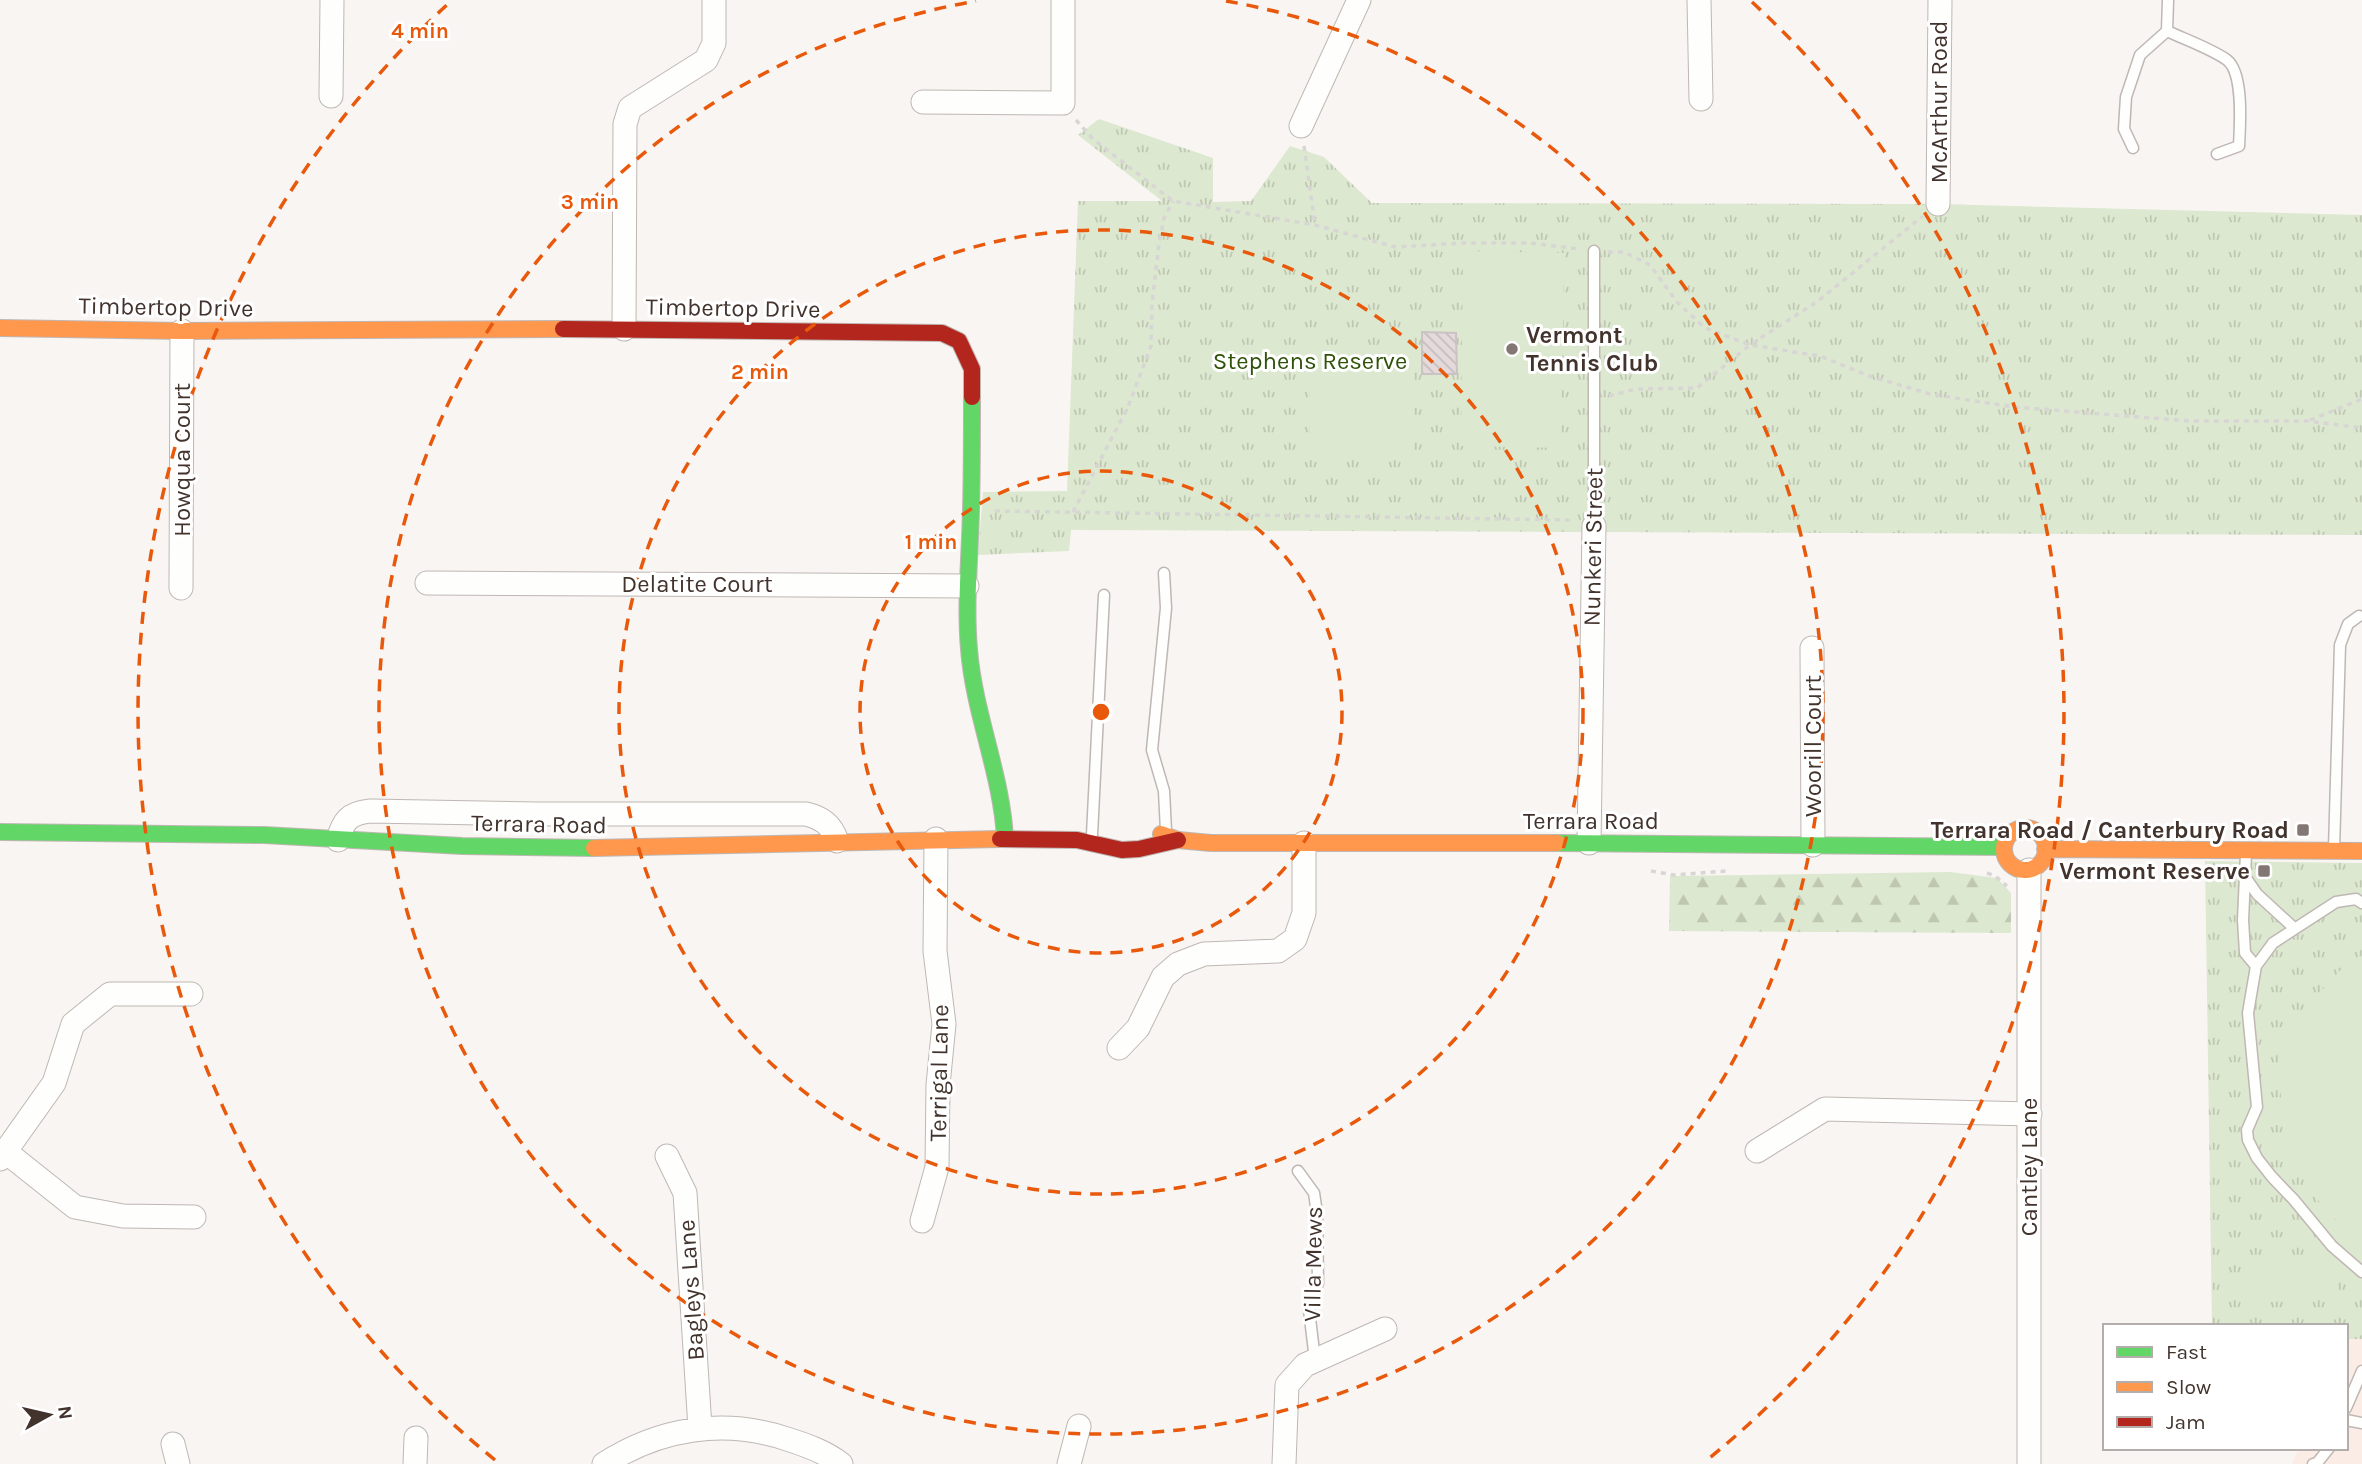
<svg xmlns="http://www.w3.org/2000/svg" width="2362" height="1464" viewBox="0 0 2362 1464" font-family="Karla,sans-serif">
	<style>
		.education { fill: #fbede5 }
		.grass { fill: url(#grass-tufts) }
		.forest { fill: url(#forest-firs) }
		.pitch { fill: #dde8d0 }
		.building { fill: url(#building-back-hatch); stroke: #cbc2c4; stroke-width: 2 }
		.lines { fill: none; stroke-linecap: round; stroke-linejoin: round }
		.lane-casing { stroke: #bfb7b3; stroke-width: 13 }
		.street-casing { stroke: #bfb7b3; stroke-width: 25 }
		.fast-casing { stroke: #bfb7b3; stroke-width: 18 }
		.slow-casing { stroke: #bfb7b3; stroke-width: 18 }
		.jam-casing { stroke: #bfb7b3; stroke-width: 18 }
		.path { stroke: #d8d6d4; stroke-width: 3.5; stroke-dasharray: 5 5; stroke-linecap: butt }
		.lane { stroke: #fefefd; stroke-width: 10 }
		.street { stroke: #fefefd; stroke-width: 23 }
		.fast { stroke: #63d668; stroke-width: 16 }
		.slow { stroke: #ff974d; stroke-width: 16 }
		.jam { stroke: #b3261e; stroke-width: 16 }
		.ring { fill: none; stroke: #e8590c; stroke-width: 3.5; stroke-dasharray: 12 9 }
		.poi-dot { fill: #827772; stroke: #fff; stroke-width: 2.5 }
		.labels { text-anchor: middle; stroke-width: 6; stroke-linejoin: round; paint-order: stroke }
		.street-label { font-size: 24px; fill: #42332c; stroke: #fff }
		.poi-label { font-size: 24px; font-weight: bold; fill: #42332c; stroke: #fff; text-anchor: end }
		.park-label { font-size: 24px; fill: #305209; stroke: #fff }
		.centre { fill: #e8590c; stroke: #fff; stroke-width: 3.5 }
		.ring-label { font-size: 21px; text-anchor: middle; font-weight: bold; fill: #e8590c; stroke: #fff; stroke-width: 6; stroke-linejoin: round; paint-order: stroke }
	</style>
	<defs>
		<pattern id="grass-tufts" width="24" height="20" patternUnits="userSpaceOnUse" patternTransform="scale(1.75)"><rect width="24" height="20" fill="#dde8d0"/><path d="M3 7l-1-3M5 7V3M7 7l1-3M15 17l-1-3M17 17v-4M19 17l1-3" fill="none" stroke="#bfc7b3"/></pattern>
		<pattern id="forest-firs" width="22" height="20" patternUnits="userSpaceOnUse" patternTransform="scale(1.75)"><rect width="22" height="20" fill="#dde8d0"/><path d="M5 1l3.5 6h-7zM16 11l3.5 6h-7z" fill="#bfc7b3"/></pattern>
		<pattern id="building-back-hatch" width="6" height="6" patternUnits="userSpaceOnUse" patternTransform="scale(1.75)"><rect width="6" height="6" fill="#e4dadb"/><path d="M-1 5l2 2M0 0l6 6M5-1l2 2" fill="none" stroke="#c5bcbc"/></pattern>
	</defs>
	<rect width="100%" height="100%" fill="#f9f5f3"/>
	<path class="education" d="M2346,1339H2362V1464H2292L2299,1448H2346Z"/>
	<path class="grass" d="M1099,119L1213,158V202L1251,201L1290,146L1324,157L1372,203L1938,204L2362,215V535L1071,530L1069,551L978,555L983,492L1067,491L1078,201H1162L1078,135Z
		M2205,861L2362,863V1339H2346V1326H2212Z"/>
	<path class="forest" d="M1950,872L1997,878L2011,893V933L1669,931L1670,876Z"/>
	<path class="pitch" d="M1463,251L1564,253L1561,448L1461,446Z
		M1310,347H1414V460H1310Z
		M2362,956V1243L2322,1207L2283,1137L2279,1058L2304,1009L2351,959Z
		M2337,1256L2339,1299L2248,1303L2246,1260Z"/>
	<path class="building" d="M1422,332L1456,333L1457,374H1422Z"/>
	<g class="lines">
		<g class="lane-casing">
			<path id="lane" d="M2167,31L2168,0
				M2133,148L2124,129L2126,97L2140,55L2167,31C2184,39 2212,49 2227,60C2244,73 2240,126 2239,146L2217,154
				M1594,526V251
				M1164,573L1166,608L1152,750L1164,791L1166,831
				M1092,835L1104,595
				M2334,849L2340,645L2348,624L2359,616
				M2246,854L2243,920L2245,953L2256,966
				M2246,878L2257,894L2294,928
				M2362,903L2356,899L2336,902L2273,943L2256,966L2248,1013L2257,1107L2247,1130L2248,1140L2257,1158L2272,1177L2294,1200L2332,1246L2362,1272
				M1298,1171L1314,1193L1317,1213L1318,1283L1309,1310L1315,1360
				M2346,1408L2362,1371
				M2346,1420L2362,1423
				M2313,1464L2317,1463L2329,1448"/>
		</g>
		<g class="street-casing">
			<path id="street" d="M1699,0L1701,99
				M331,96L332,0
				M923,102L1063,103V0
				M1301,126L1359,0
				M1938,204L1940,0
				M624,329L625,124L630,108L706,60L714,43V0
				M427,583L967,586
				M181,588L182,331
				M1812,648L1813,845
				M338,840C343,821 349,813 370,811L537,814H806C822,818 831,824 837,841
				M1589,843L1594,526
				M1119,1048L1138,1028L1163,977L1178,964L1204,954L1278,951L1295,939L1304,913V843
				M1757,1151L1825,1109L2030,1114
				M6,1152L75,1207L123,1216L194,1217
				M667,1156L685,1193L700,1428
				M0,1159L54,1083L73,1024L110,994H191
				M922,1221L937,1167L938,1085L944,1024L935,951L936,839
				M173,1444L178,1464
				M415,1464L416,1438
				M604,1464C660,1428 724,1418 787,1439C806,1445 826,1452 841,1464
				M1069,1464L1079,1426
				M1284,1464L1287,1385L1305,1365L1385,1329
				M2029,1464V870"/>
		</g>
		<g class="fast-casing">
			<path id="fast" d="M972,397C972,435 972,472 971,510C970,557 965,603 969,649C974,714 1002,775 1005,839
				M0,832L264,835L462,846L594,848
				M1557,843L2004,847"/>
		</g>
		<g class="slow-casing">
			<path id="slow" d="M0,328L182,331L563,329
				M2004 849a21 21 0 1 1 42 0a21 21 0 1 1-42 0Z
				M1161,834L1178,840L1211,843H1557
				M594,848L1000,839
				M2045,849L2362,851"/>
		</g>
		<g class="jam-casing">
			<path id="jam" d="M563,329L942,333L959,341L972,369V397
				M1000,839L1077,840L1122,850L1139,849L1178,840"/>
		</g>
		<path class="path" d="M1076,120L1093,139L1173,201L1315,225L1395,247L1464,243H1529L1579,249
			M1304,146L1315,225
			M1608,252H1624L1650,265L1677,302L1705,328L1750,345L1820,356L1869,376L1930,394L2014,407L2189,421H2308L2362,428
			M1609,396L1636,389L1697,388L1750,345L1818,301L1923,216
			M2310,420L2362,399
			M995,511L1569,520L1575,519
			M1073,512L1128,407L1151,346L1152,303L1159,244L1164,218L1173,201
			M1651,871L1674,875L1726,871
			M1987,873L1995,876L2007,886"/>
		<use href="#lane" class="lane"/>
		<use href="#street" class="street"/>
		<use href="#fast" class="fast"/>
		<use href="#slow" class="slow"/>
		<use href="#jam" class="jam"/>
	</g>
	<g class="ring">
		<circle cx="1101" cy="712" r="241"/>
		<circle cx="1101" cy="712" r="482"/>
		<path d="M1226 1A722 722 0 1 1 976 1"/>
		<path d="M495 1460A963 963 0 0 1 450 2M1752 2A963 963 0 0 1 1707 1460"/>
	</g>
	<g class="poi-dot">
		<circle cx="1512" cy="349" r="7"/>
		<rect x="2296" y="823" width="14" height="14" rx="3.5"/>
		<rect x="2257" y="864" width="14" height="14" rx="3.5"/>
	</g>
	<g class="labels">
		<g class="street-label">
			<text transform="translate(1939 102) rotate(-90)" y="8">McArthur Road</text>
			<text transform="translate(166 307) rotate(1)" y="8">Timbertop Drive</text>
			<text transform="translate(733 308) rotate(1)" y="8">Timbertop Drive</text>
			<text transform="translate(182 460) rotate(-90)" y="8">Howqua Court</text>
			<text transform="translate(1593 547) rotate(-89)" y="8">Nunkeri Street</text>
			<text x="697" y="592">Delatite Court</text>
			<text transform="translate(1813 746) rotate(-90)" y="8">Woorill Court</text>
			<text x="1591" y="829">Terrara Road</text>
			<text transform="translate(539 824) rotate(1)" y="8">Terrara Road</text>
			<text transform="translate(939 1073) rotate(-89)" y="8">Terrigal Lane</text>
			<text transform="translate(2029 1167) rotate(-90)" y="8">Cantley Lane</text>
			<text transform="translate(1313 1264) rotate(-89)" y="8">Villa Mews</text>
			<text transform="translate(691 1290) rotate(-94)" y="8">Bagleys Lane</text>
		</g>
		<g class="poi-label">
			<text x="1526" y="343" text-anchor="start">Vermont<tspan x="1526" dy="28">Tennis Club</tspan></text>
			<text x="2289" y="838">Terrara Road / Canterbury Road</text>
			<text x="2250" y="879">Vermont Reserve</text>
		</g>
		<g class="park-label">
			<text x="1310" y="369">Stephens Reserve</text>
		</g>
	</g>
	<circle cx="1101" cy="712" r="10" class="centre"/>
	<g class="ring-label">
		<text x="420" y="38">4 min</text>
		<text x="590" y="209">3 min</text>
		<text x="760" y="379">2 min</text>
		<text x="931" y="549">1 min</text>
	</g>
	<rect x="2103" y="1324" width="245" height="126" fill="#ffffff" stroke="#b3adab" stroke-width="2"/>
	<rect x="2117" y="1347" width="35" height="10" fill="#63d668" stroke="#b3adab" stroke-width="2"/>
	<text x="2166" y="1359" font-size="21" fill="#42332c">Fast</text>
	<rect x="2117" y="1382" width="35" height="10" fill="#ff974d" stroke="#b3adab" stroke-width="2"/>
	<text x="2166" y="1394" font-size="21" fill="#42332c">Slow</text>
	<rect x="2117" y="1417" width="35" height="10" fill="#b3261e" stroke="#b3adab" stroke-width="2"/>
	<text x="2166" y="1429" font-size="21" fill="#42332c">Jam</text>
	<g transform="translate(49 1415) rotate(82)" stroke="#ffffff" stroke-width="5" paint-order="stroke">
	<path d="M0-5L12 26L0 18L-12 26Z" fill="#42332c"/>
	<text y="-10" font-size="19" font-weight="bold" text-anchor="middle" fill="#42332c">N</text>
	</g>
</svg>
